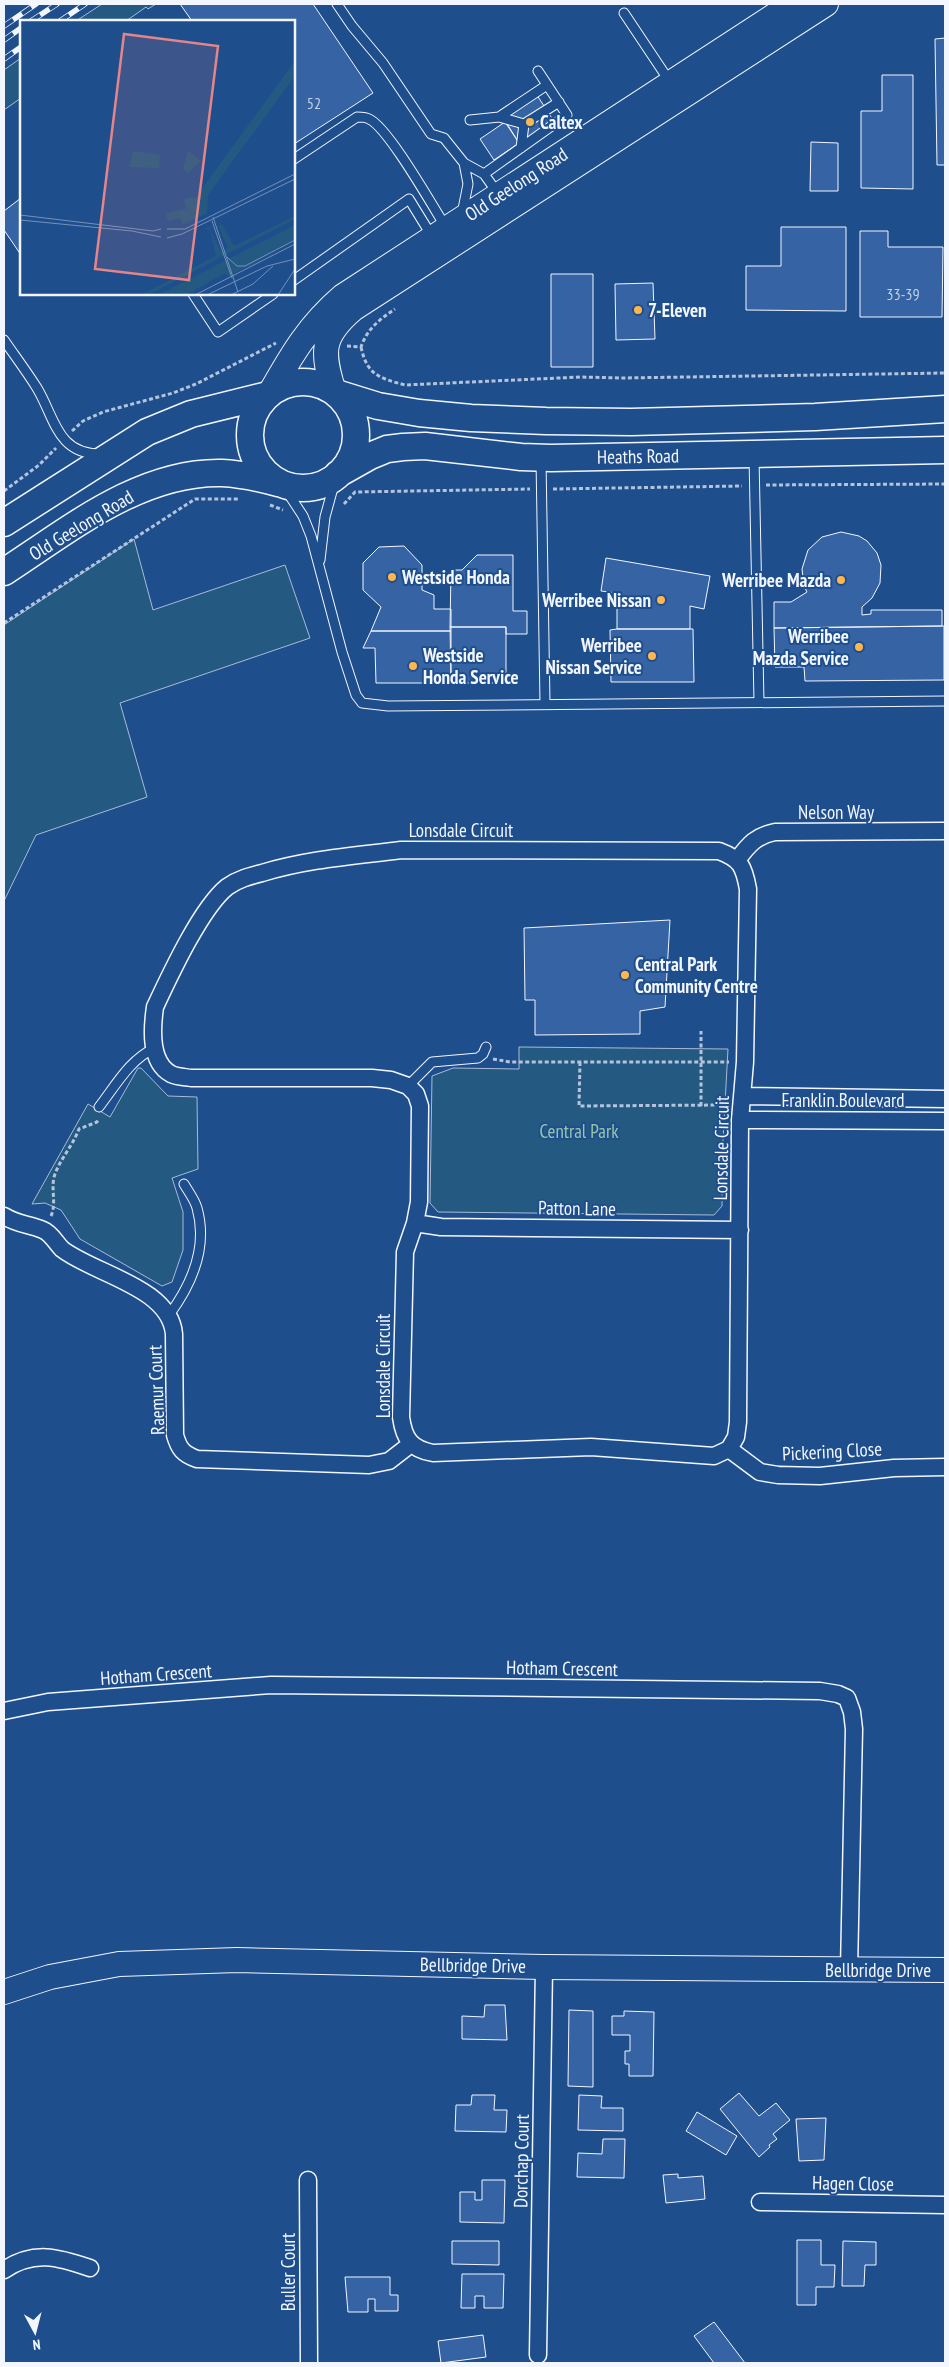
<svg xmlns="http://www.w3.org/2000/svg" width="949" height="2367" viewBox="0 0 949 2367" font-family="'PT Sans Narrow',sans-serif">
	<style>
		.green { fill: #245a82; stroke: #a8bbd7 }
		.building { fill: #3563a3; stroke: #f2f6ff }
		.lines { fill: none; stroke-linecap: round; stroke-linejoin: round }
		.lane-casing { stroke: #f2f6ff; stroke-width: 11 }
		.street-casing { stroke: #f2f6ff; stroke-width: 19 }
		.secondary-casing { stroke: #f2f6ff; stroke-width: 26 }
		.primary-casing { stroke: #f2f6ff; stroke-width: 29 }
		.path { stroke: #b3c4dc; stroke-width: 3; stroke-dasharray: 4 2.5; stroke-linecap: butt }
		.lane { stroke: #1f4e8c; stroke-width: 9 }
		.street { stroke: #1f4e8c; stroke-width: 16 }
		.secondary { stroke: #1f4e8c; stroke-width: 24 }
		.primary { stroke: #1f4e8c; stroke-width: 26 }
		.rail-casing { stroke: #f2f6ff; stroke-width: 5.5 }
		.rail { stroke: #1f4e8c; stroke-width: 4; stroke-dasharray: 11; stroke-linecap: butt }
		.poi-dot { fill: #ffb74d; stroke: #1f4e8c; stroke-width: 2 }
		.labels { text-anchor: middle; stroke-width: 4; stroke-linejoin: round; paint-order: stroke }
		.number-label { font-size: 16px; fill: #c3d1e8 }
		.poi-label { font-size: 19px; font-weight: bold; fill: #f2f6ff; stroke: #1f4e8c; text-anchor: start }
		.street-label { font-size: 19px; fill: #f2f6ff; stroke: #1f4e8c }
		.park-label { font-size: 19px; fill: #97c8a6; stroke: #1f4e8c }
		.inset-road { fill: none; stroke: #7391ba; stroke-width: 1 }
		.view { fill: #e38589; fill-opacity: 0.15; stroke: #e38589; stroke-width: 2.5 }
		.inset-edge { fill: none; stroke: #f2f6ff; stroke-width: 2.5 }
	</style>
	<rect width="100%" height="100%" fill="#1f4e8c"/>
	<path class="green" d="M102,4H156L148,9L146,7L126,21H76Z
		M21,58V98L4,110V70Z
		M134,539L153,610L285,565L310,638L120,703L147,797L36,835L4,901V625Z
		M519,1047L728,1049L723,1141L722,1206L714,1215L438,1212L430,1203L432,1076L453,1068L519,1069Z
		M138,1068H141L168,1096L197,1097L198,1169L172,1178L183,1212V1250L172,1282L162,1286L80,1239L61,1210L45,1203L32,1204L88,1104L110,1117Z"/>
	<path class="building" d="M180,4H313L373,93L294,144V21H192Z
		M945,38V165H937L935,39Z
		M882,75H913V189L861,188V111H882Z
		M533,89L557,126L519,143L499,111Z
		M505,122L519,143L494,160L480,139Z
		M811,142L838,143V191H810Z
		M21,198V255L4,230V211Z
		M781,227H846V311L746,310V266H781Z
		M860,231H888V247H943L942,317H860Z
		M551,274H593V367H551Z
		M653,283L655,339L616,340L615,284Z
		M841,532L859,536L867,541L877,553L881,565L880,583L872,598L862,607V615L871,614V610H942V626L774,628V602H791L807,592L804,586L802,569L808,550L822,537Z
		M404,546L422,565V590L434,595V609H451V631H371L381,607L363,590V563L379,547Z
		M477,555H513V611H527V634H506V627H450L451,570H462Z
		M606,558L710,576L704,609L690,606V629H617V593L601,591Z
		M942,626H944V680L805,681L804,667H775L774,628Z
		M450,627H506V683H451Z
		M617,629H693L694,682H611L610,630Z
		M371,631H451V683H376L375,648H363Z
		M670,920L665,1007L640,1011V1034L535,1035V1000H525L524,928Z
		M485,2005H505L507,2040L462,2039V2016L484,2017Z
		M569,2010L593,2011V2087L568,2086Z
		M624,2011L654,2012L653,2076H629V2064H625V2051H630V2035H612V2016H624Z
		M739,2093L759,2116L776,2103L790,2120L773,2134L777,2139L769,2145L770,2147L759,2157L720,2109Z
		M472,2095H495L494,2110H507L506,2132L455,2131L456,2105H471Z
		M579,2095L602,2096L601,2108H623V2131L578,2130Z
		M697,2112L737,2136L726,2155L686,2131Z
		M826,2118L824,2160L799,2161L796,2119Z
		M603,2139H625L624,2178L577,2177L578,2153L602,2154Z
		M678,2174V2178L703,2176L705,2199L666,2203L663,2175Z
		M482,2180H505L504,2223L460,2222V2192H475V2200H482Z
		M797,2240H821V2265H835L834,2287H816V2305H797Z
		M452,2241H499V2265L452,2264Z
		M843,2241L876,2242V2265H865L864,2286H842Z
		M462,2274H504L503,2308H484V2296H475V2308H461Z
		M345,2277H390V2295H398V2311H375V2299H368V2312H348Z
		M714,2322L745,2363H714L694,2336Z
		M483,2335L486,2357L441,2363L438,2341Z"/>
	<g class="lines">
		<g class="lane-casing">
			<path id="lane" d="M337,4L352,26L383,63L431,134L444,138L464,163L484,174L499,195
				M624,13L670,82
				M499,117L524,124L559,102
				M470,120L499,117L547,85
				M521,148L524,124
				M294,159L357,117C360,117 366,117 369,119C388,127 433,207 447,229
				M484,174L567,115L538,71
				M462,214L468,184L464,163
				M294,280L409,199L433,238
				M193,294L218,332L273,294
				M4,340C15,356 27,372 37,388C55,418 57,454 100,454
				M754,457L759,702
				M541,459L545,703
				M282,484L303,516L311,536L342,652L356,695L362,703L388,706L945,701
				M320,560L325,517L336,477
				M408,1086L432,1062L478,1058L483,1054L486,1047
				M99,1107C116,1085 130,1059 155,1048
				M169,1315C192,1284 208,1247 197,1208C195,1200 188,1191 184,1184"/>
		</g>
		<g class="street-casing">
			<path id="street" d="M401,850L719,851C741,859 744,867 748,889L745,1062L740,1120L738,1422L736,1437L729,1449L714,1456L591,1447L433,1453C411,1449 404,1439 401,1417L405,1252L415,1223L419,1202L420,1106L416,1094L408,1086L391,1080L372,1078H191C185,1077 177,1077 171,1074C149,1062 152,1028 155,1007C170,975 201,908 227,887C238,879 250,876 262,873C308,859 354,856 401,850Z
				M738,859C749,844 756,836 775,832L945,831
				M742,1096L945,1099
				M740,1120L945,1121
				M4,1216C19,1225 29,1224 43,1230C51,1233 56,1243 62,1249C94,1274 170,1287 174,1334L175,1435C179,1449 183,1454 197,1459L369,1465L389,1461L411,1444
				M415,1223L441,1227L740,1230
				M729,1449L760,1472L778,1475L820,1476L894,1468L945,1467
				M4,1711L48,1702L271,1685L820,1691L838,1694L847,1698L852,1712L854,1729L849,1970
				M308,2180L309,2363
				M760,2202L945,2205
				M4,2270C34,2250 58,2257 90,2268
				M538,2355L544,1967"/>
		</g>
		<g class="secondary-casing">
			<path id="secondary" d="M334,392C322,353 320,337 353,309L826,4
				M270,393C292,354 309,325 343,296L792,4
				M4,1992L50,1977L119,1964L237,1960L544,1967L945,1970"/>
		</g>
		<g class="primary-casing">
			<path id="primary" d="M250 435a53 53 0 1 1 106 0a53 53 0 1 1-106 0Z
				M336,393L378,406L419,413L471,418L546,421L631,422L815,417L945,409
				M338,474L370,456L387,449L403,447L425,446L521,457L551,458L945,450
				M4,523L147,432L191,414L268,395
				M4,572C69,530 140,471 222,473C241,474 260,478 278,483"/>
		</g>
		<path class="path" d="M347,346L361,347C367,329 380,319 395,309
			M361,347C367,375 379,378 405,385L581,377L622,378L945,373
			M72,431L83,421L103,412L173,393L196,384L276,343
			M766,485L945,484
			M553,489L742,486
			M4,491L39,465L56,448
			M344,504L355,492L530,489
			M270,505L283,510
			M4,623L195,499H238
			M493,1059L510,1062H729
			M580,1062L579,1106L726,1105
			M701,1106V1031
			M51,1216C57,1203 50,1187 55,1174C61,1158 73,1145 79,1129L97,1122L98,1119"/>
		<use href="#lane" class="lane"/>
		<use href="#street" class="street"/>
		<use href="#secondary" class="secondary"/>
		<use href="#primary" class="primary"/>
		<g class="rail-casing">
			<path id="rail" d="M31,21L57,4
				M60,21L85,4
				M4,26L36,4
				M4,40L21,28
				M4,59L21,47"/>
		</g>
		<use href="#rail" class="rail"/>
	</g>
	<g class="poi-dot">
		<circle cx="530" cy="122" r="5"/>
		<circle cx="638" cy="310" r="5"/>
		<circle cx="392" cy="577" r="5"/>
		<circle cx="841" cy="580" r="5"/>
		<circle cx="661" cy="600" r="5"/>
		<circle cx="859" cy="647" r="5"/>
		<circle cx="652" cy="656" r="5"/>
		<circle cx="413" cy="666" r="5"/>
		<circle cx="625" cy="975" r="5"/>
	</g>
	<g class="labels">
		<g class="number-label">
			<text x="314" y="109">52</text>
			<text x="903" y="300">33-39</text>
		</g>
		<g class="poi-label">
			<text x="540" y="129">Caltex</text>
			<text x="648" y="317">7-Eleven</text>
			<text x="402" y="584">Westside Honda</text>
			<text x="831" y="587" text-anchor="end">Werribee Mazda</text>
			<text x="651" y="607" text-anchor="end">Werribee Nissan</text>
			<text x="849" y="643" text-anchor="end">Werribee<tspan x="849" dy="22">Mazda Service</tspan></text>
			<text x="642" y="652" text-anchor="end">Werribee<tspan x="642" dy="22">Nissan Service</tspan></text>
			<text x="423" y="662">Westside<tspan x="423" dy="22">Honda Service</tspan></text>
			<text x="635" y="971">Central Park<tspan x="635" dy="22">Community Centre</tspan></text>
		</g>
		<g class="street-label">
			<text transform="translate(516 184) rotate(-33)" y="7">Old Geelong Road</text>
			<text transform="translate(638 456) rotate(-1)" y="7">Heaths Road</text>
			<text transform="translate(81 525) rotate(-31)" y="7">Old Geelong Road</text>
			<text x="836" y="819">Nelson Way</text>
			<text x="461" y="837">Lonsdale Circuit</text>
			<text x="843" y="1107">Franklin Boulevard</text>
			<text transform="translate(721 1148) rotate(-89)" y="7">Lonsdale Circuit</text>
			<text transform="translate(577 1208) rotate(1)" y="7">Patton Lane</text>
			<text transform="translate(383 1366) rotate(-90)" y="7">Lonsdale Circuit</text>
			<text transform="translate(156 1390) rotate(-92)" y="7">Raemur Court</text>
			<text transform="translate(832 1451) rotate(-3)" y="7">Pickering Close</text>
			<text transform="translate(562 1668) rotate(1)" y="7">Hotham Crescent</text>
			<text transform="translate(156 1674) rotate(-4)" y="7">Hotham Crescent</text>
			<text transform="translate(473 1965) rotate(1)" y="7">Bellbridge Drive</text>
			<text x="878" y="1977">Bellbridge Drive</text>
			<text transform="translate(521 2161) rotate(-89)" y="7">Dorchap Court</text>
			<text transform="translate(853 2183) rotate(1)" y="7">Hagen Close</text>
			<text transform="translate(288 2272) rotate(-90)" y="7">Buller Court</text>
		</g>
		<g class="park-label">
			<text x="579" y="1138">Central Park</text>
		</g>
	</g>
	<g transform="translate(20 20)">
		<rect width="275" height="275" fill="#1f4e8c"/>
		<path d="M275,41V56L188,175L187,193L162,205L161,198L148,201L146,193L166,189L164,179L176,177ZM113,131L140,135L139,148L110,147ZM168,131L181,141L168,153L163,149ZM275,196V199L128,275H121L167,251L165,248L168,250L196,236L190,210L184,209L189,207L201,232L208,228L198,206L202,204L214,226ZM275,205V219L231,245L208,256L205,253L166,275H138Z" fill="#245a82"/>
		<path class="inset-road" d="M0,195L133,211L141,209M193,197L218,272M0,200L112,211L141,217M192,201L212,258M147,209H165L275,154M147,218L162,214L275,159M207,237L217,246H225L275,220M175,275L275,224M187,275L247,246L275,239M211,275L233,264L253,246M258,275L275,249"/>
		<path class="view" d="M104,14L198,26L169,260L75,249Z"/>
		<rect width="275" height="275" class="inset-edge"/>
	</g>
	<rect width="949" height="2367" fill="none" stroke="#f2f6ff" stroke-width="10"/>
	<g transform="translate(35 2332) rotate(173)" stroke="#1f4e8c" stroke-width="4" paint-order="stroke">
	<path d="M0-4L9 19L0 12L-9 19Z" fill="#f2f6ff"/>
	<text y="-8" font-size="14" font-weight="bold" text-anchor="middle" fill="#f2f6ff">N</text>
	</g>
</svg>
